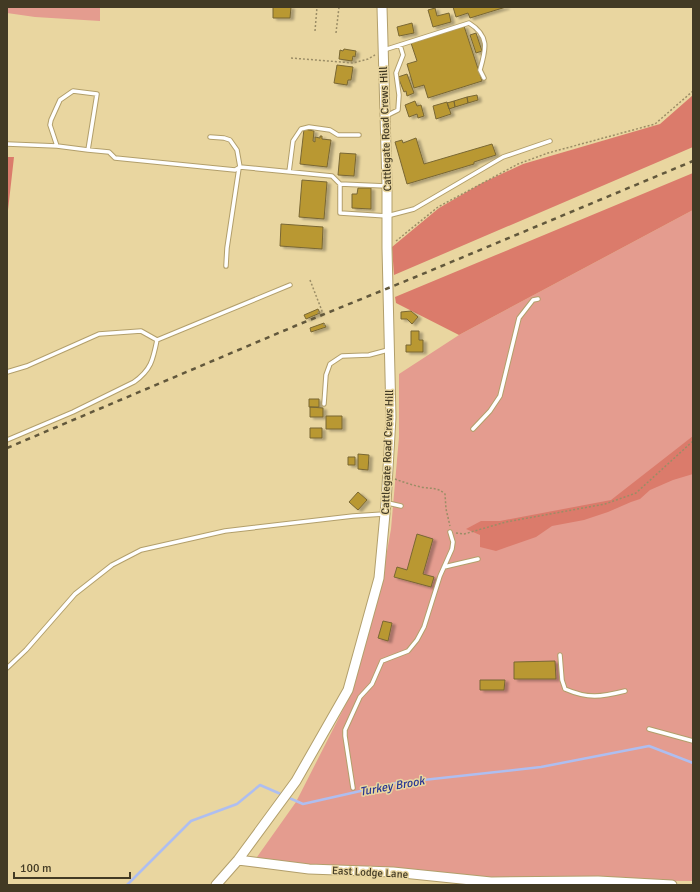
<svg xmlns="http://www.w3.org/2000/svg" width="700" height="892" viewBox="0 0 700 892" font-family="Signika,sans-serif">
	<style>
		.green { fill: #e49c8f }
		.forest { fill: #db7b6b }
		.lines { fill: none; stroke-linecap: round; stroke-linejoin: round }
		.stream { stroke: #aebef0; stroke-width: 2.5 }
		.building { fill: #b99833; stroke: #796734; filter: url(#shadow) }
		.service-casing { stroke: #b29f6b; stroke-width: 5.5 }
		.tertiary-casing { stroke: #b29f6b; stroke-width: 11 }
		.path { stroke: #9b8d66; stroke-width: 1.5; stroke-dasharray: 2 2; stroke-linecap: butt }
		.service { stroke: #fff; stroke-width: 3.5 }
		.tertiary { stroke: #fff; stroke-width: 9 }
		.rail { stroke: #62583c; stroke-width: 2.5; stroke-dasharray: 5 5; stroke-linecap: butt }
		.labels { text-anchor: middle; stroke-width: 3; stroke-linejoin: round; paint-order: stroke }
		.street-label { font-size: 11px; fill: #423a24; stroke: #e9d6a0 }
		.water-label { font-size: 12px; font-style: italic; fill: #293794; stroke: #e9d6a0 }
	</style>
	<defs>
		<filter id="shadow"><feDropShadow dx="3.5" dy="2" stdDeviation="1" flood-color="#0004"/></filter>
	</defs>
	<rect width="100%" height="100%" fill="#e9d6a0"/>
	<path class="green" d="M7,7H100V21L35,17L7,13Z
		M693,210V881L494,880L250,867L296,802L353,690L382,579L391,529L399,437V374L459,335Z"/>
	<path class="forest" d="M693,95V147L394,275L392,247L439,208L482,183L523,164L660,124Z
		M7,157H14L7,219Z
		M693,173V210L459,335L396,303L395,297Z
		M693,436V474L673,480L650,490L640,499L631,502L608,512L584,520L552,526L536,537L496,551L480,547V535L466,529L481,521H500L611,500Z"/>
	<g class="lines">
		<path class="stream" d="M287,797L303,804L396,783L541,767L649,746L693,763
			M127,885L191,821L237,804L260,785L283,795"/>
	</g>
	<path class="building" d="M273,7H291L290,18H273Z
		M453,7H506L470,18L468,13L456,17Z
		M435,8L437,16L449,13L451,22L433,27L428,10Z
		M412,23L414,33L399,36L397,27Z
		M464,26L482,81L428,98L424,85L414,88L407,64L417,61L411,43Z
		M476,33L482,51L476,53L470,35Z
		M344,49L356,51L355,57L353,56L352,61L339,59L340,50L343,51Z
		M337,65L353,67L351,80H348L347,85L334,83Z
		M407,74L414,93L407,96L406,91L404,92L398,77Z
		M477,95L478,100L468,103L467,97Z
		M467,97L468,103L455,107L454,101Z
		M415,101L417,106L421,105L424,116L418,118L417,114L409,117L405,105Z
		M454,101L455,107L449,109L447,103Z
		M447,102L451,114L436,119L433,106Z
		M304,129L314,131L313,141L315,142V137L320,138V136H322V139L331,140L327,167L300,164Z
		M416,138L424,164L492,144L496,155L474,162V164L407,184L395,142L402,140L403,143Z
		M340,153L356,154L354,176L338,175Z
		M302,180L327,182L324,219L299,217Z
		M358,188H371V209L352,208V194H357Z
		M281,224L323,227L322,249L280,246Z
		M318,309L320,313L306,319L304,315Z
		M411,311L418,317L412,324L407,319H401V312Z
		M324,323L326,327L311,332L310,328Z
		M411,331H419V340H423V352H406V345H411Z
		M309,399H319V407H309Z
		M310,407L323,408V417H310Z
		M326,416H342V429H326Z
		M310,428H322V438H310Z
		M358,454L369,455L368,470L358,469Z
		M348,457H355V465H348Z
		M358,492L367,500L358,510L349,502Z
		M417,534L433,539L423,574L434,577L431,587L394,577L397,567L407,570Z
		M383,621L392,623L388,641L378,638Z
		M555,661L556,679H514V662Z
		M480,680H505L504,690H480Z"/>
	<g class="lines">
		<g class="service-casing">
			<path id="service" d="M384,50L469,23C490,36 486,49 480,70L484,78
				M386,116L398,110L399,95L396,73L403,55L400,45
				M210,137L224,138L230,140L237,150L240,167
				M7,144L57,146
				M88,150L57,146L50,125L51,120L60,100L73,91L97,94L88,150L109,152L115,158L235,170L240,167L332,176L340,184L386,186
				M289,172L293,141L301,129L309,127L330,130L338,135H359
				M340,184V213L387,216L414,209L503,157L550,141
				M226,266L227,248L239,168
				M7,372L27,366L99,334L141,331L157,340L290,285
				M324,404L326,375L330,364L342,356L369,355L388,350
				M473,429L490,411L500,396L519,318L533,300L538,299
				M7,440L73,412L134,382C151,370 153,360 157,340
				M388,503L401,506
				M444,567L478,559
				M560,655L562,680L565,689C588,699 601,697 625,691
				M7,668L26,650L75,594L112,565L141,550L225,531L353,516L384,514
				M649,729L693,741
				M353,788L345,736V730L360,697L372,684L382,661L408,651L417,640L424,627L440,576L452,549L453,542L450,532"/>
		</g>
		<g class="tertiary-casing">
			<path id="tertiary" d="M238,860L309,869L393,872L491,882L598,881L672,885
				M216,885L238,860L296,781L348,690L379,578L386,503L391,417L387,248V186L382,7"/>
		</g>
		<path class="path" d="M315,31L317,7
			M336,33L339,7
			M291,58L353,63L368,59L375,55
			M396,241L438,207L518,164L548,153L655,124L693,91
			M310,280L322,311L317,313
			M323,325L327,324
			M395,479C403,482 412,485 421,487C430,489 438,487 445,494L446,509L450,526
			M456,533L464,534L506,522L605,504L636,493L693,441"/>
		<use href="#service" class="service"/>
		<use href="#tertiary" class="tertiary"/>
		<path class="rail" d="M7,448L295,326L413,278L693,161"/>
	</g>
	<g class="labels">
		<g class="street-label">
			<text transform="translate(385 129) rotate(-92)" y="4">Cattlegate Road Crews Hill</text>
			<text transform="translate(387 452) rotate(-88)" y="4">Cattlegate Road Crews Hill</text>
			<text transform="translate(370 872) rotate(3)" y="4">East Lodge Lane</text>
		</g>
		<g class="water-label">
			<text transform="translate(392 786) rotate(-10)" y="4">Turkey Brook</text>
		</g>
	</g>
	<rect width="700" height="892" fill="none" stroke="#423a24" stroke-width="16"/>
	<path d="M14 872v6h116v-6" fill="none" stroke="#423a24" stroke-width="2"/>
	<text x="20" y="872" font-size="12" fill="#423a24" stroke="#e9d6a0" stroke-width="3" paint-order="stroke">100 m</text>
</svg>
